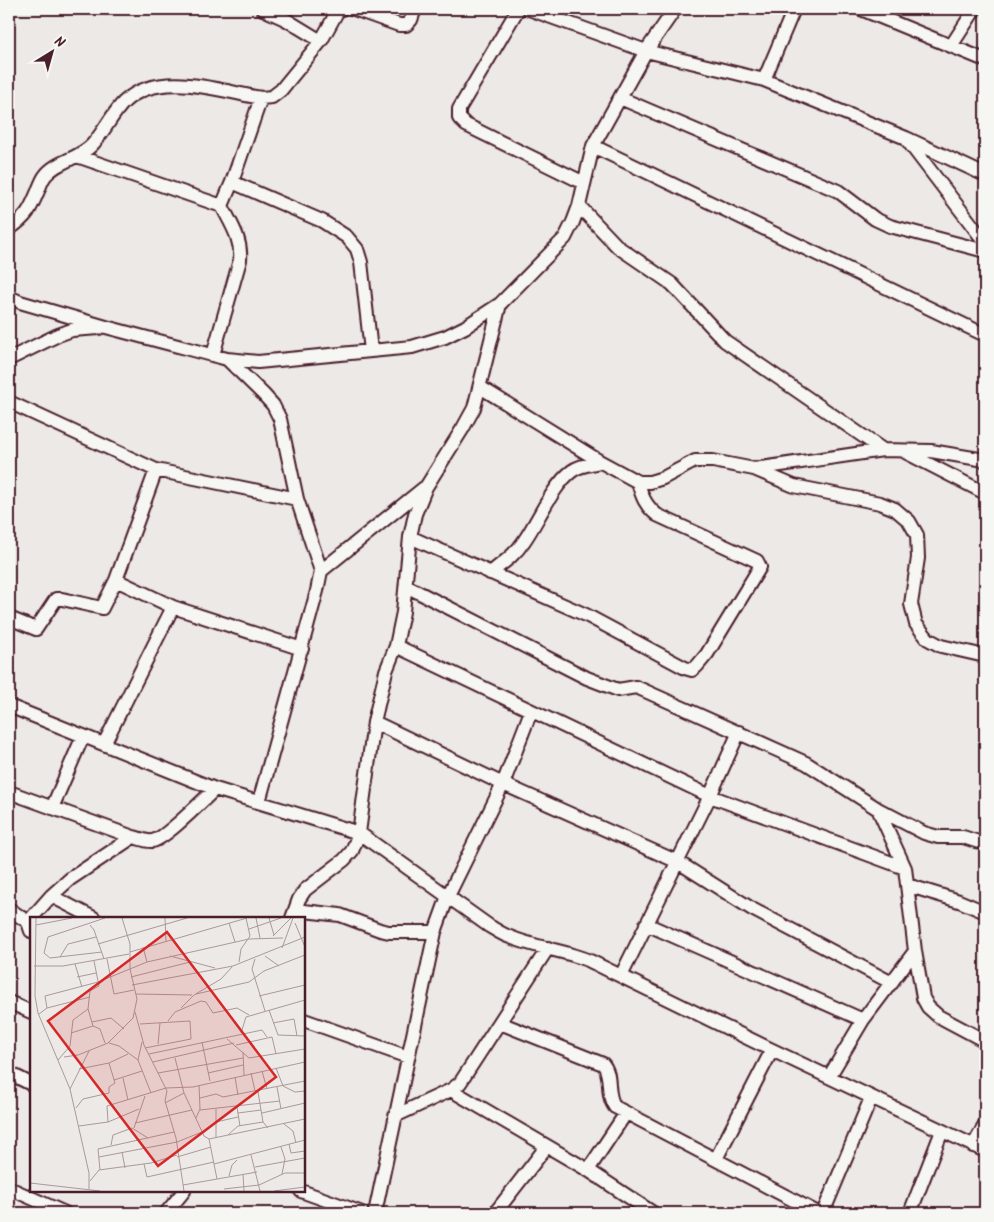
<svg xmlns="http://www.w3.org/2000/svg" width="994" height="1222" viewBox="0 0 994 1222" font-family="Kalam,sans-serif">
	<style>
		.lines { fill: none; stroke-linecap: round; stroke-linejoin: round }
		.minor-casing { stroke: #4a1f2b; stroke-width: 16 }
		.minor { stroke: #f6f6f2; stroke-width: 12 }
		.inset-road { fill: none; stroke: #ab989b; stroke-width: 1 }
		.view { fill: #d62828; fill-opacity: 0.15; stroke: #d62828; stroke-width: 2.5 }
		.inset-edge { fill: none; stroke: #4a1f2b; stroke-width: 2.5 }
	</style>
	<rect width="100%" height="100%" fill="#ece9e6"/>
	<filter id="ink" filterUnits="userSpaceOnUse"><feTurbulence type="fractalNoise" baseFrequency=".02" numOctaves="2"/><feDisplacementMap in="SourceGraphic" scale="10" xChannelSelector="R" yChannelSelector="G"/><feConvolveMatrix kernelMatrix="1 2 1 2 8 2 1 2 1" color-interpolation-filters="sRGB"/></filter>
	<g filter="url(#ink)">
		<g class="lines">
			<g class="minor-casing">
				<path id="minor" d="M263,9L285,19L321,41
					M354,9L399,25H406L411,20L415,9
					M518,9L459,109V118L466,125L584,183
					M529,9L646,51L764,80L906,138L985,175
					M861,9L985,60
					M951,46L975,9
					M764,80L794,9
					M620,98L838,191L875,219L890,226L985,251
					M907,140L985,242
					M593,146L985,335
					M77,156L222,206C231,224 242,239 240,260L213,355
					M232,182L322,221L347,237L357,249L361,262L371,351
					M222,206L232,182L261,98
					M579,206L618,247L672,284L725,341L883,450
					M9,229C27,217 30,210 38,191C40,186 42,180 45,176C56,161 79,159 92,145C104,132 112,114 124,102C159,69 220,91 261,98L272,97L281,90L321,41L337,12L341,9
					M9,297L20,302L106,327L227,359L258,362L412,347L445,337L465,327L500,304L565,238L573,222L579,206L593,146L646,51L675,9
					M9,359L58,335L72,330L99,328
					M227,359L263,394L273,405L280,419L297,499L321,571L317,591L259,802
					M480,387L601,462L638,482H650L663,478L695,461H713L754,469L794,486L880,503L895,509L909,521L917,535L918,558L911,604L916,624L928,639L941,646L985,656
					M9,402L156,470L297,499
					M905,452L985,493
					M754,469L883,450L931,451L985,460
					M410,537L586,615L685,668L692,670L697,666L707,654L760,567L757,561L657,515C645,505 642,497 638,482
					M321,571L424,488
					M490,573C503,563 515,555 524,541C538,521 553,485 572,471C580,465 592,464 601,462
					M116,580L173,607L302,649
					M406,586L587,678L618,690L636,687L643,690L806,763L878,809L924,833L938,837H963L985,844
					M9,618L36,629L56,599H62L102,608L116,580L156,470
					M396,646L710,796L905,868
					M9,706L215,789L359,833L489,926C496,930 503,935 510,937C536,948 564,950 590,961L772,1050L985,1151
					M374,722L503,784L678,862L752,909L892,983
					M104,744L173,607
					M9,792L133,837C139,838 147,842 152,841C164,840 204,799 215,789
					M52,808L83,736
					M878,809L905,868L915,951L923,998L928,1007L938,1016L985,1041
					M907,885L959,901L985,912
					M51,896L94,918
					M9,909L28,922L31,931
					M295,910L340,915L380,930L389,932H435
					M292,918L299,899L305,890L344,860L352,851L359,833L374,722L386,671L396,646L403,612L410,537L415,514L426,487L463,428L474,408L500,304
					M28,922L51,896L70,879L133,837
					M646,924L863,1020
					M621,976L710,796L739,732
					M9,1002L31,1012
					M304,1020L408,1057
					M500,1023L603,1064C613,1076 605,1094 615,1107L818,1213
					M9,1073L31,1084
					M829,1077L863,1020L915,951
					M451,1090L588,1170L653,1213
					M395,1116L451,1090L460,1083L548,948
					M973,1146L985,1125
					M716,1159L772,1050
					M588,1170L626,1113
					M9,1188L65,1213
					M301,1191L362,1213
					M166,1213L184,1191
					M375,1213L435,932L448,896L503,784L531,711
					M495,1213L547,1146
					M823,1213L871,1098
					M910,1213L942,1131"/>
			</g>
			<use href="#minor" class="minor"/>
		</g>
	</g>
	<g transform="translate(30 917)">
		<rect width="275" height="275" fill="#ece9e6"/>
		<path class="inset-road" d="M6,1L5,79L8,96L40,172L59,256V272M135,1L136,24M226,1L230,21M239,1L244,18M199,6L205,25M265,6L275,30M6,8L42,1M60,8L64,13L74,42M219,12L251,1M243,19L261,1M68,27L157,1M113,30L117,45M252,31L263,1M72,35L20,41L14,36L18,20L75,1M100,35L217,1M140,39L185,51M235,39L249,49M30,40L38,27L66,20M77,42L84,77L104,73M225,42L222,52L235,94M64,44L69,69L60,74L58,92L63,109L70,112L75,126M209,45L211,32L220,19L216,1M45,47L52,70M4,49H33L99,37M47,60L66,56M101,60L160,45M102,68L203,49L275,20M106,77L162,78M166,77L219,65L234,54L275,38M229,79L275,68M17,91L15,79L68,65L117,45L219,22L253,21M151,91L164,78L191,62L202,50M239,93L248,118L275,119M105,95L114,128L137,174L135,184L146,221L154,274M9,97L17,91L60,80M138,104L145,95L171,84L176,85L183,96L207,91L219,98M62,105L81,101L94,112M243,106L264,102L267,119M110,107L160,104L161,122L115,131M41,116L63,109M211,116L216,100L275,83M197,122L219,141L275,132M172,125L180,164M79,126L89,129L108,143L121,176M128,127L130,106M206,128L242,120L246,137M213,135L214,158M119,137L232,113L237,120M34,140L48,138L78,126L103,101L107,82L100,52V27L92,1M145,141L154,176L174,219L179,222L187,262M28,143L40,129L43,103L58,92M108,143L112,125M123,145L204,126M246,151L253,169L265,175L275,174M49,152L79,146L98,137M232,154L237,172M128,156L213,141M178,156L213,148M221,156L225,174M205,160L208,178M93,161L98,183M84,163L112,154M247,170L251,192M40,172L59,134M228,175L233,205L238,211M170,181L186,177L193,180L275,164M135,186L154,176M207,190L210,209M46,191L53,182L79,176V170L85,166L79,146M170,193L250,184M208,196L231,193M232,196L275,186M166,201L170,192L169,168M78,205L77,189L136,171L163,170L275,145M186,205L208,200M105,206L162,193M254,207L263,214L266,226M49,209L78,205L109,192M104,211L115,179M198,218L208,209L233,205M186,220V192M179,222L275,202M259,227L261,236L275,234M81,228L83,218L102,211L118,221M251,230L255,242L252,257M92,235L95,251M221,238L230,274M69,240L147,225L172,215M147,240L181,230M114,247L117,260L184,245M184,247L275,223M225,250L275,241M70,253L68,232L144,215M213,257L214,274M199,259L202,248L207,243M60,264L69,253L121,246L147,238M0,266L70,274M153,268L227,255M194,272L229,268L255,256H275M244,274L275,270"/>
		<path class="view" d="M137,15L246,160L128,249L18,104Z"/>
		<rect width="275" height="275" class="inset-edge"/>
	</g>
	<rect width="994" height="1222" fill="none" stroke="#f6f6f2" stroke-width="30"/>
	<rect x="15" y="15" width="964" height="1192" fill="none" stroke="#4a1f2b" stroke-width="2" filter="url(#ink)"/>
	<g transform="translate(52 52) rotate(37)" stroke="#f6f6f2" stroke-width="4" paint-order="stroke">
	<path d="M0-4L9 19L0 12L-9 19Z" fill="#4a1f2b"/>
	<text y="-8" font-size="14" font-weight="bold" text-anchor="middle" fill="#4a1f2b">N</text>
	</g>
</svg>
